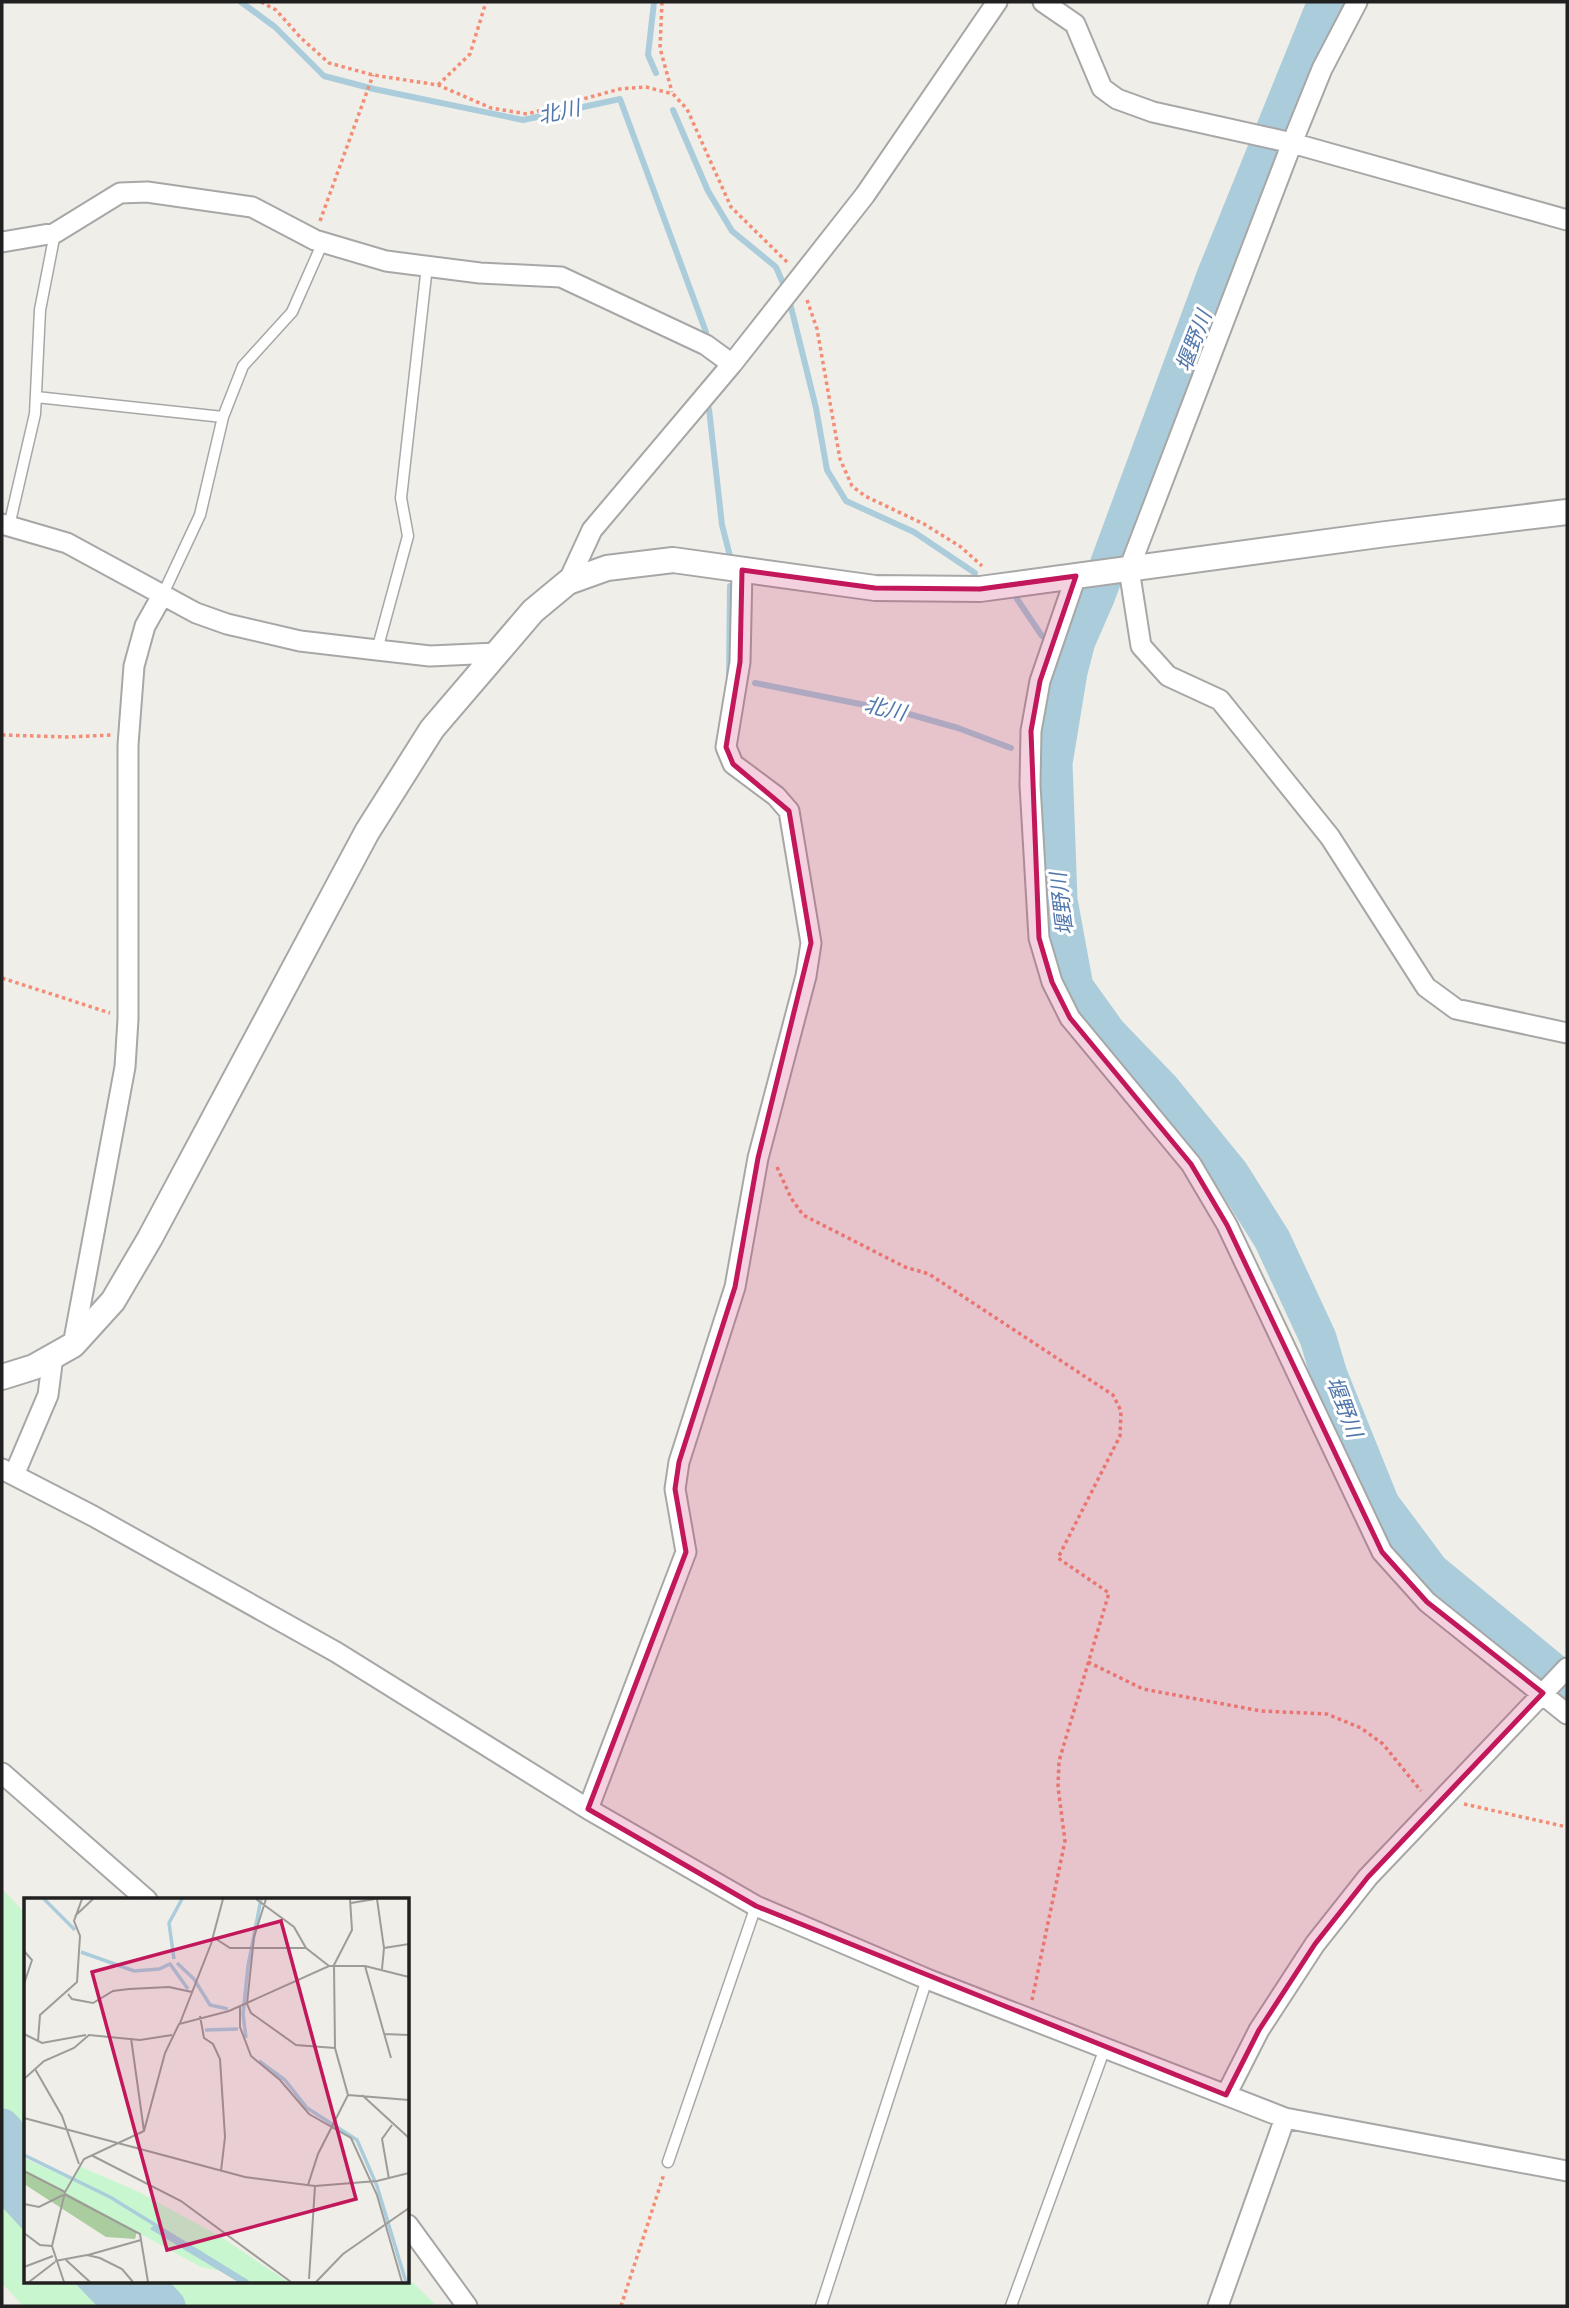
<svg xmlns="http://www.w3.org/2000/svg" width="1569" height="2308" viewBox="0 0 1569 2308" font-family="'PT Sans','Noto Sans JP',sans-serif">
	<style>
		.park { fill: #c8f7cf }
		.water { fill: #abccdb }
		.lines { fill: none; stroke-linecap: round; stroke-linejoin: round }
		.stream { stroke: #abccdb; stroke-width: 6 }
		.river { stroke: #abccdb; stroke-width: 37 }
		.service-casing { stroke: #a7a7a7; stroke-width: 13 }
		.minor-casing { stroke: #a7a7a7; stroke-width: 23 }
		.tertiary-casing { stroke: #a7a7a7; stroke-width: 28 }
		.path { stroke: #f38d76; stroke-width: 3.5; stroke-dasharray: 3.5 3.5; stroke-linecap: butt }
		.service { stroke: #fff; stroke-width: 10 }
		.minor { stroke: #fff; stroke-width: 19 }
		.tertiary { stroke: #fff; stroke-width: 24 }
		.marked { fill: #c2185b; fill-opacity: 0.2; stroke: #c2185b; stroke-width: 5; stroke-linejoin: round }
		.labels { text-anchor: middle; stroke-width: 6; stroke-linejoin: round; paint-order: stroke }
		.water-label { font-size: 21px; font-style: italic; fill: #5177ac; stroke: #fff }
		.inset-river { fill: none; stroke: #abccdb; stroke-width: 3.5 }
		.inset-road { fill: none; stroke: #9d9c98; stroke-width: 2 }
		.view { fill: #c2185b; fill-opacity: 0.15; stroke: #c2185b; stroke-width: 3.5 }
		.inset-edge { fill: none; stroke: #202020; stroke-width: 3.5 }
	</style>
	<rect width="100%" height="100%" fill="#f0eee8"/>
	<path class="park" d="M2,1889L26,1914V2282H408V2278L437,2306H23L2,2283Z"/>
	<path class="water" d="M2,2148L26,2174V2233L2,2207Z
		M74,2282H128L151,2306H97Z"/>
	<g class="lines">
		<path class="stream" d="M241,2L275,27L324,76L374,89L523,120L620,99L706,332
			M654,2L648,55L656,73
			M673,110L708,191L732,231L776,267L785,288
			M789,299L816,408L827,470L846,501L914,532L975,573
			M709,409L722,525L730,556
			M1017,599L1042,636
			M729,678L730,586
			M1057,680L1063,696
			M755,683L905,713L958,728L1011,748"/>
		<path class="river" d="M1326,2L1215,276L1097,595L1077,641L1069,672L1054,763L1059,900L1075,987L1108,1033L1161,1088L1231,1174L1272,1239L1318,1338L1329,1375L1381,1504L1431,1571L1567,1683
			M2,2127L26,2154
			M144,2282L167,2306"/>
		<g class="service-casing">
			<path id="service" d="M36,397L223,417
				M9,526L35,414L40,310L55,233
				M163,594L200,515L223,417L243,366L292,312L323,242
				M377,650L408,536L401,498L427,266
				M668,2162L756,1906
				M821,2306L927,1979
				M1011,2306L1105,2048"/>
		</g>
		<g class="minor-casing">
			<path id="minor" d="M1043,2L1075,24L1102,88L1117,99L1153,112L1292,143L1567,220
				M1357,2L1322,69L1292,143L1129,569L1141,646L1168,676L1220,700L1330,837L1426,987L1456,1009L1567,1033
				M2,242L55,233L120,193L147,192L252,207L315,240L386,261L480,273L561,277L706,345L732,364
				M2,524L67,543L196,613L227,624L300,641L377,650L430,656L497,653
				M1076,576L1040,681L1031,731L1030,785L1039,938L1052,982L1070,1018L1191,1164L1227,1225L1382,1552L1427,1602L1567,1714
				M568,582L592,530L732,364L865,195L997,2
				M73,1345L125,1067L128,1019V745L134,666L145,626L163,594
				M2,1469L93,1516L336,1652L588,1809L756,1906L927,1979L1285,2118L1567,2171
				M14,1475L48,1395L53,1356
				M2,1773L147,1900
				M588,1809L686,1552L675,1489L679,1462L735,1287L758,1158L806,976L811,943L789,811L776,796L733,764L726,747L740,662L742,570
				M1226,2095L1259,2030L1315,1944L1368,1877L1567,1668
				M408,2225L467,2306
				M1218,2306L1285,2118"/>
		</g>
		<g class="tertiary-casing">
			<path id="tertiary" d="M2,1377L34,1367L73,1345L113,1301L150,1238L367,832L432,729L533,611L568,582L607,568L673,560L875,588L980,589L1386,534L1567,512"/>
		</g>
		<path class="path" d="M261,2L276,10L301,38L329,63L373,75L438,85L491,108L527,114L620,89L646,87L673,94L687,109L731,207L788,263
			M662,2L660,48L672,92
			M438,85L470,54L486,2
			M320,221L373,75
			M807,300L817,329L840,459L852,486L865,496L924,524L961,547L982,566
			M2,735L68,737L112,735
			M2,978L110,1013
			M777,1167L791,1198L803,1215L905,1267L929,1274L1113,1395L1121,1411L1120,1436L1058,1558L1109,1593L1059,1761L1058,1787L1065,1841L1032,2000
			M1088,1662L1143,1689L1261,1711L1327,1714L1361,1728L1383,1744L1421,1791
			M1464,1804L1567,1827
			M621,2306L664,2174"/>
		<use href="#service" class="service"/>
		<use href="#minor" class="minor"/>
		<use href="#tertiary" class="tertiary"/>
	</g>
	<path class="marked" d="M742,570L875,588L980,589L1076,576L1040,681L1031,731L1039,938L1052,982L1070,1018L1191,1164L1227,1225L1382,1552L1427,1602L1543,1693L1368,1877L1315,1944L1259,2030L1226,2095L756,1906L588,1809L686,1552L675,1489L679,1462L735,1287L758,1158L811,943L789,811L733,764L726,747L740,662Z"/>
	<g class="labels">
		<g class="water-label">
			<text transform="translate(559 112) rotate(-12)" y="7">北川</text>
			<text transform="translate(1194 341) rotate(-69)" y="7">堰野川</text>
			<text transform="translate(885 709) rotate(13)" y="7">北川</text>
			<text transform="translate(1062 904) rotate(-97)" y="7">堰野川</text>
			<text transform="translate(1344 1407) rotate(69)" y="7">堰野川</text>
		</g>
	</g>
	<g transform="translate(24 1898)">
		<rect width="385" height="385" fill="#f0eee8"/>
		<path d="M0,266L114,329L111,341L82,339L0,286Z" fill="#a9cd9f"/>
		<path d="M0,260L48,282L55,268L115,294L197,339L264,384H227L213,376L177,369L0,272Z" fill="#c8f7cf"/>
		<path d="M130,327L222,384H214L126,331Z" fill="#abccdb"/>
		<path class="inset-river" d="M20,1L51,32M57,54L110,73L135,71L146,66L164,91M150,61L145,25L158,1M153,65L170,81L186,107L204,111M181,132L214,131M222,140L219,116L224,68L237,1M235,163L261,182L283,210L333,242L353,288L382,384M0,257L86,299L224,384"/>
		<path class="inset-road" d="M232,1L270,29L282,50L305,68M242,1L230,39L223,106L227,115L272,147L311,150M353,1L360,50L358,71M327,5L351,1M51,18L69,1M189,39L206,50H282M360,50L385,46M0,53L8,62L0,86M341,68L367,160M44,96L48,101L69,105L89,93L105,91L145,89L168,94M216,108V129L227,158L256,182L285,216L327,240L353,297L378,384M176,118L180,140L189,146L196,161L201,239L197,273M156,125L187,46L199,1M0,136L18,145L62,137M360,136L385,137M107,140L120,233M14,143L16,117L53,84L56,38L50,23L58,1M11,171L38,218L55,266M0,181L20,163L50,150L65,137L116,142L148,137M324,197L385,202M338,197L385,240M0,220L221,279L291,288L353,283L385,275M67,257L157,303L267,384M0,273L41,294M365,281L358,241L368,227M284,287L294,256L324,197L311,150L310,67L328,32L326,1M40,296L116,336L124,384M0,306L15,309L39,297M0,335L16,347L28,348M64,357L117,342M42,362L66,384M31,363L63,357L76,360L98,371L109,384M0,369L29,358M285,381L291,288M5,384L31,364M40,384L28,348L41,294L60,261L120,233L141,155L155,126L205,113L305,68H341L385,79M292,384L319,356L385,310"/>
		<path class="view" d="M257,23L332,301L143,352L68,74Z"/>
		<rect width="385" height="385" class="inset-edge"/>
	</g>
	<rect width="1569" height="2308" fill="none" stroke="#202020" stroke-width="7"/>
</svg>
